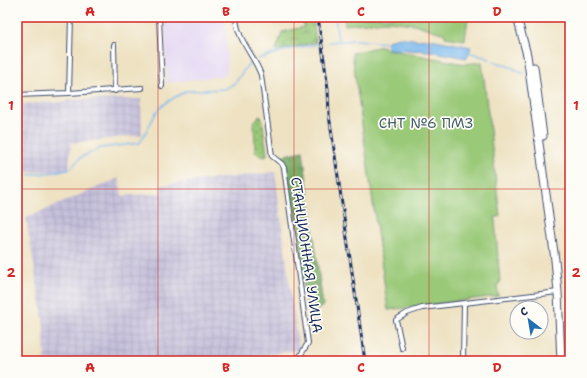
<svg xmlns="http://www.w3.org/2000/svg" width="587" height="378" viewBox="0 0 587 378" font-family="'Shantell Sans',sans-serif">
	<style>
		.built { fill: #e2d4f3 }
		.industrial { fill: url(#industrial-grid) }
		.grass { fill: url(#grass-dots); stroke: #5a7c6b }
		.forest { fill: url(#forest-crowns); stroke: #4b6e63 }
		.wetland { fill: url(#wetland-marsh); stroke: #5a7c6b }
		.green { fill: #9ac978; stroke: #5a7c6b }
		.water { fill: #79b8ed; stroke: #4a74a6 }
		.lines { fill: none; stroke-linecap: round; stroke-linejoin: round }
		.stream { stroke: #79b8ed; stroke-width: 1.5 }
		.minor-casing { stroke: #3b4a6d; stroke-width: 6 }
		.primary-casing { stroke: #3b4a6d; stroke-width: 9 }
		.minor { stroke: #fff; stroke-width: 4 }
		.primary { stroke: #fff; stroke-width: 7 }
		.rail-casing { stroke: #1b2f5e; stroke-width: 3 }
		.rail { stroke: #fdfcf7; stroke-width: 1.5; stroke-dasharray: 4.5; stroke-linecap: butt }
		.grid { fill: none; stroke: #d62828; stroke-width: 1; stroke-opacity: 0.55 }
		.labels { text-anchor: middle; stroke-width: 3.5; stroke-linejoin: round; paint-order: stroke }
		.park-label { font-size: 14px; fill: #415d66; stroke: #fdfcf7 }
		.street-label { font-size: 14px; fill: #1b2f5e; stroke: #fdfcf7 }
		.neatline { fill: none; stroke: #d62828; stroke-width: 1.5 }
		.grid-label { font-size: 13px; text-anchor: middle; font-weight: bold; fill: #d62828 }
	</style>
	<defs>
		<pattern id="industrial-grid" width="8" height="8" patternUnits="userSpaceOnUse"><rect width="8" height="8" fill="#c5c0da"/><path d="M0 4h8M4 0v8" fill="none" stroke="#a9a5be"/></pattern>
		<pattern id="grass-dots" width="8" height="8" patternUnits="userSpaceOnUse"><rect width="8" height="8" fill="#9ac978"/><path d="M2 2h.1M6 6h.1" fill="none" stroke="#7da466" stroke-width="1.8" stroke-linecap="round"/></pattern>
		<pattern id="forest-crowns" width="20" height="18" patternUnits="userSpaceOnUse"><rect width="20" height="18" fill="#7bad68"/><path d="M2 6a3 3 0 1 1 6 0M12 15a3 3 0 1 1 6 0" fill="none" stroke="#648d59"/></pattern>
		<pattern id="wetland-marsh" width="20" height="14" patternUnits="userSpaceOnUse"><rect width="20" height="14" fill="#9ac978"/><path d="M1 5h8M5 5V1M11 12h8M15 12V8" fill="none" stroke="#7da466"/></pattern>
	</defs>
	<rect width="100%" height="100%" fill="#fdfcf7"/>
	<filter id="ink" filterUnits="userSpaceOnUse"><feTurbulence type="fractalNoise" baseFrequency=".025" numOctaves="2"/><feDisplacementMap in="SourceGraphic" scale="8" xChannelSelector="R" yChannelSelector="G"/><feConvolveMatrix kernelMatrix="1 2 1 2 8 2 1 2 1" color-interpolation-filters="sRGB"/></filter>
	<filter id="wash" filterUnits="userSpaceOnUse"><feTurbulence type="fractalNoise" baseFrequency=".012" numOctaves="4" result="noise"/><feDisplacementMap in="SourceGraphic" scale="16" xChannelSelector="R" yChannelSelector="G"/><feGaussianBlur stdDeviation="0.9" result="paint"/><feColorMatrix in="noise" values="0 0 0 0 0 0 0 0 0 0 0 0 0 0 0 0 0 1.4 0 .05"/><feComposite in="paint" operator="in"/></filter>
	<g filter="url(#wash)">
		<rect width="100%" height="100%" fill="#eee2c2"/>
		<path class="built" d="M165,17H226L227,75L167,83Z"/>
		<path class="industrial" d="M141,99L142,135L71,143L69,171L17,172V104L68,102L67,100Z
			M275,172L290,288L299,350L229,361H45L44,325L26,218L119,178L122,196L162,193L161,185Z"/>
		<path class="grass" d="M258,117L260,116L262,118L267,155L261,156L255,152L254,122Z"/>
		<path class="forest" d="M303,151L323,306L315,312L307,310L292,199L286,166L281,156Z"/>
		<path class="wetland" d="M302,17H313L316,42L276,51L282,32L304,27Z"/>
		<path class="green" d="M344,17H468L465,40L445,37V34L414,24L387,21L345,25Z
			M382,46L386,49L465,64L482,62L500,216L495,218V220L500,283L497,285L498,296L388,310L352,53Z"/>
		<path class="water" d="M398,37L418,40L430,39L471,47L467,58L429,51L389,49L386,46L388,41Z"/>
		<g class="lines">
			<path class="stream" d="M335,17L338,41
				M329,42L357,40L388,43
				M469,52L490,59
				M258,59L290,49L317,44
				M494,61L513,68L524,74
				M17,176L49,173L71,168L80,158L100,148L140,143L157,111L167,102L186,91L225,89L235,83L249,63"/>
		</g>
	</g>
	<g filter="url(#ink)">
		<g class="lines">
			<g class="minor-casing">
				<path id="minor" d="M159,17L162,86
					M236,17C237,40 254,55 261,75L272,156L282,164L284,168L308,343L297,361
					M114,45L115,91
					M69,93L71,17
					M17,95L69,93L142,88
					M402,348L396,320L407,313L422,308L558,292
					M463,361L464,303"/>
			</g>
			<g class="primary-casing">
				<path id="primary" d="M517,17L527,55L555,260L558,292L561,361
					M534,67L543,136"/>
			</g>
			<use href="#minor" class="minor"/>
			<use href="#primary" class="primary"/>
			<g class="rail-casing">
				<path id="rail" d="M318,17L328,89L329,115L365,361"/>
			</g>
			<use href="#rail" class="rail"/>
		</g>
	</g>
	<path class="grid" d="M158,17V361M294,17V361M429,17V361M17,189H570"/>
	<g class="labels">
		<g class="park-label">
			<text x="426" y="128">СНТ №6 ПМЗ</text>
		</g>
		<g class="street-label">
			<text transform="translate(307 255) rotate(82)" y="5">СТАНЦИОННАЯ УЛИЦА</text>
		</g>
	</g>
	<rect width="587" height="378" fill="none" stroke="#fdfcf7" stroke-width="44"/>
	<g transform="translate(529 320) rotate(329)"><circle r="19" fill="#fdfcf7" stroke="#a3aaba"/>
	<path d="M0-3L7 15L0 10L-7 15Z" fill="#1f6fb2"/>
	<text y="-6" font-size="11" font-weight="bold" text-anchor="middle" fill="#1b2f5e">С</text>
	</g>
	<rect x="22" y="22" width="543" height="334" class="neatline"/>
	<g class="grid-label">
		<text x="90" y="16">A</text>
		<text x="226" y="16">B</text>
		<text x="361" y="16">C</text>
		<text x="497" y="16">D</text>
		<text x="11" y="110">1</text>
		<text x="576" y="110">1</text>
		<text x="11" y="277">2</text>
		<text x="576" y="277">2</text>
		<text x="90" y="372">A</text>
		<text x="226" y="372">B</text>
		<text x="361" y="372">C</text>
		<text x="497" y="372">D</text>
	</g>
</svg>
